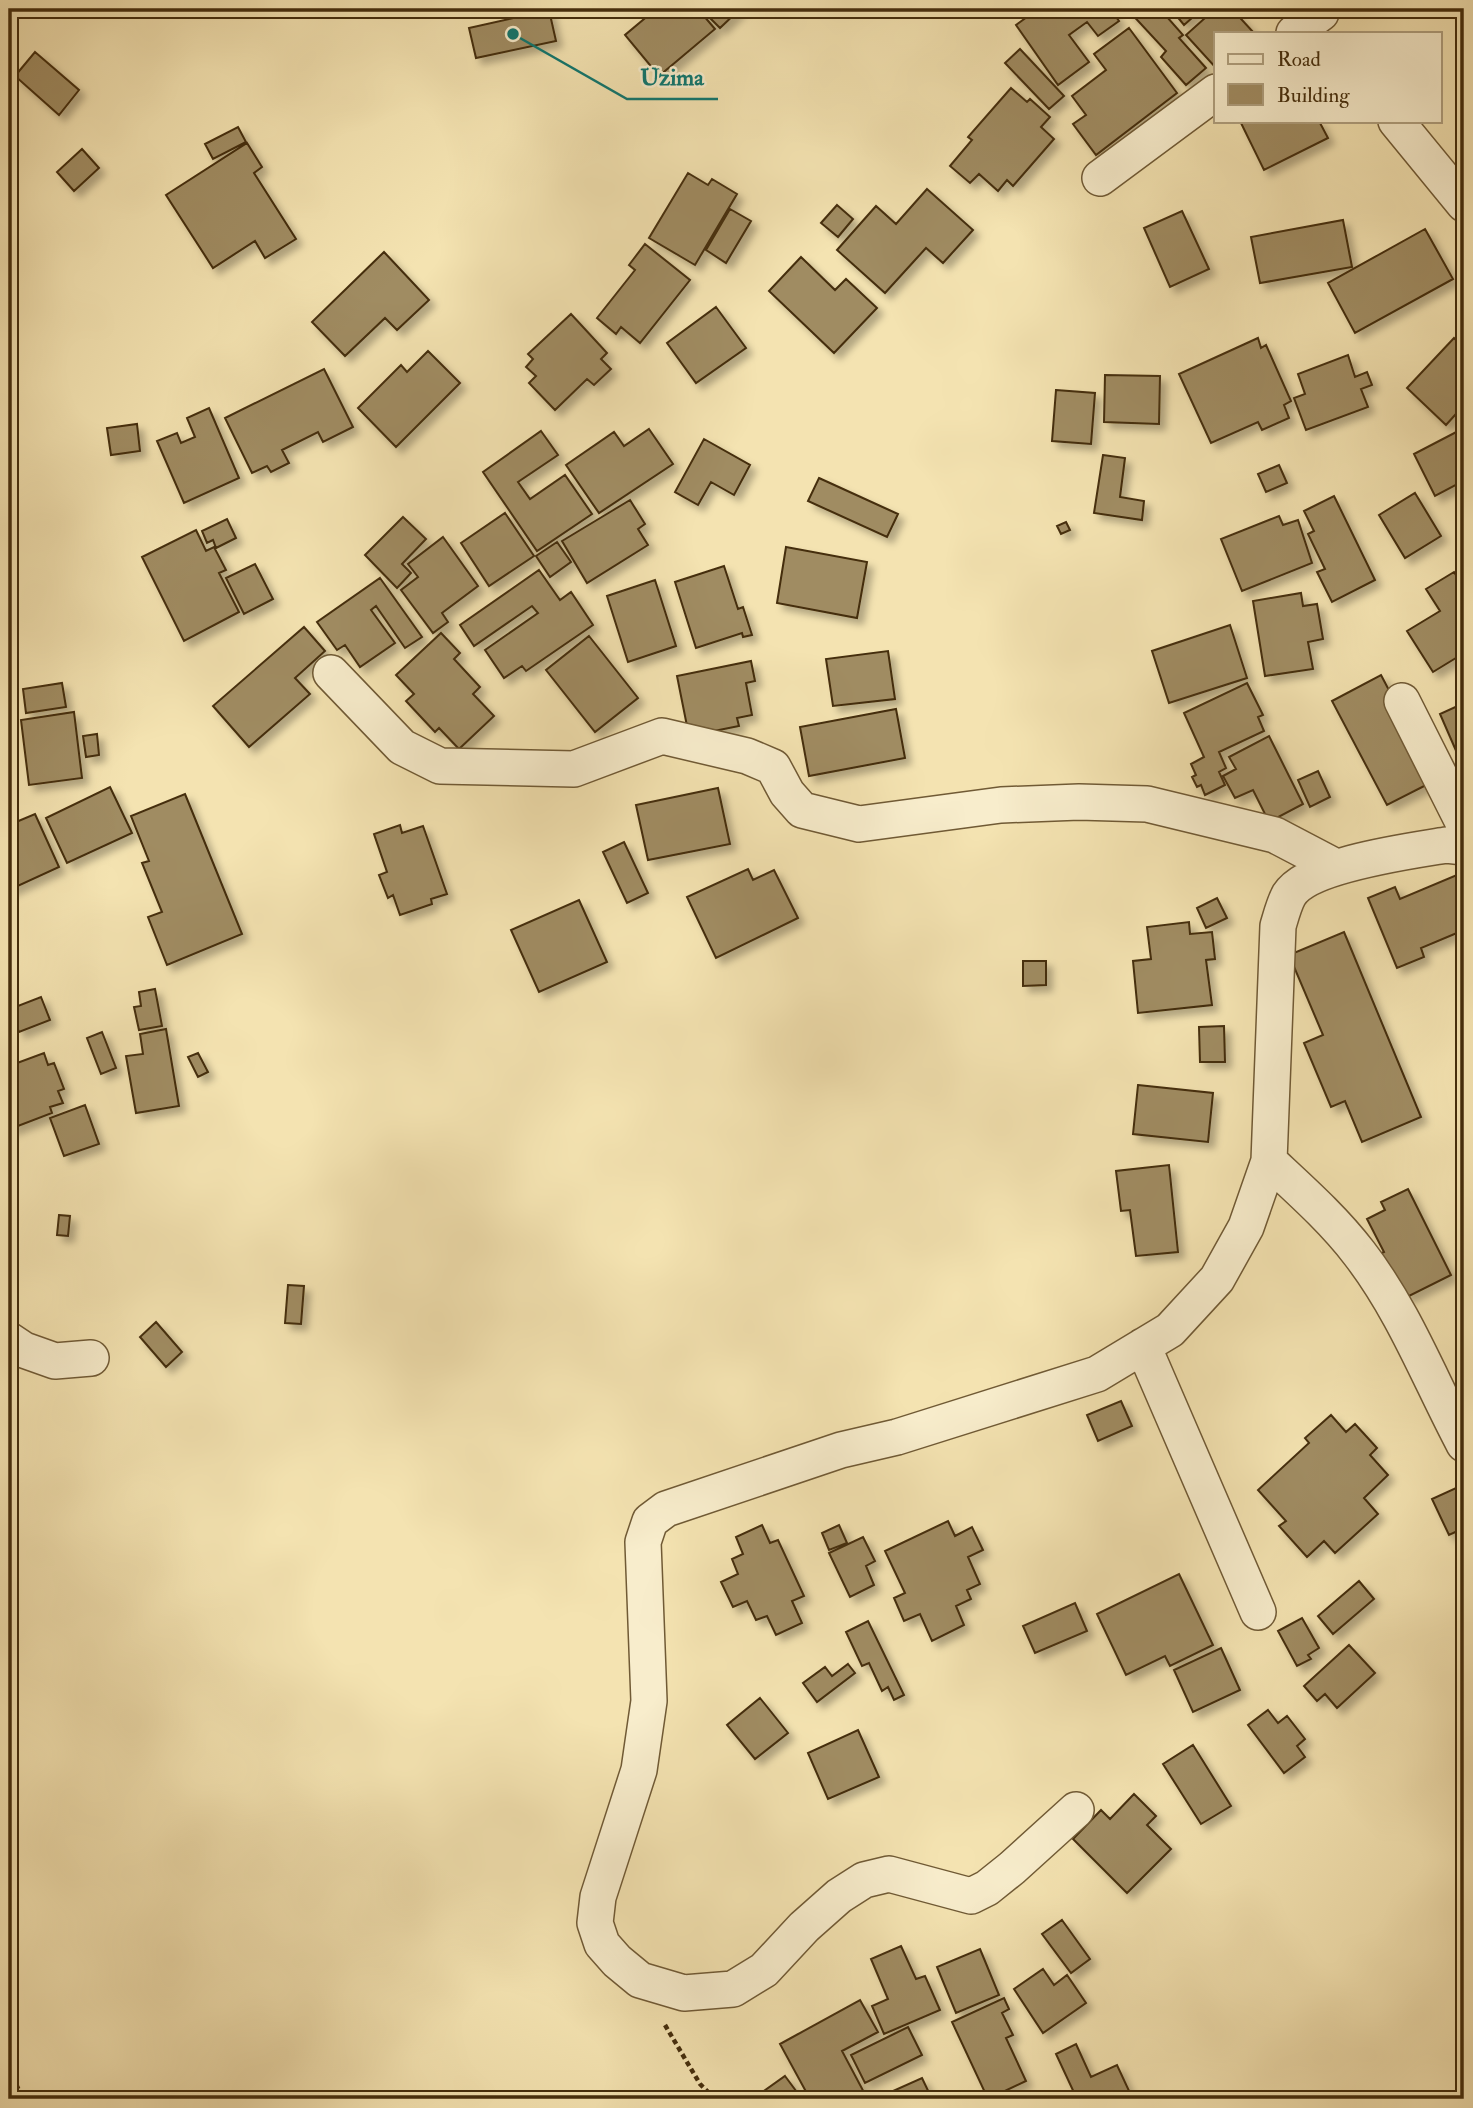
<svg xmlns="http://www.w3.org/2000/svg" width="1473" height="2108" viewBox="0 0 1473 2108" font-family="'IM FELL Double Pica',serif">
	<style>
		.building { fill: #a08c62; stroke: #442d0c; stroke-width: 2; filter: url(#shadow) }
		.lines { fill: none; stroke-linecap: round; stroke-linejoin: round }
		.street-casing { stroke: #705a35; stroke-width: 38 }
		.path { stroke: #442d0c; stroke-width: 4.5; stroke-dasharray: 5 3.5; stroke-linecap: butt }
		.street { stroke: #f8edcc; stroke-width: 35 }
		.leader { fill: none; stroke: #0f766e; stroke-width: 2.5 }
		.callout-dot { fill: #0f766e; stroke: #f8edcc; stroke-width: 2.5 }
		.callout-label { font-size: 23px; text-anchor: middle; font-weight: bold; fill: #0f766e; stroke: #f8edcc; stroke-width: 5; stroke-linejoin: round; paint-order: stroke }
	</style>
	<defs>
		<filter id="shadow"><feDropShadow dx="6" dy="6" stdDeviation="3.5" flood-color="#0004"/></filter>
	</defs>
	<rect width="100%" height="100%" fill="#f4e3b1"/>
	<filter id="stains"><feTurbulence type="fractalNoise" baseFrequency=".00286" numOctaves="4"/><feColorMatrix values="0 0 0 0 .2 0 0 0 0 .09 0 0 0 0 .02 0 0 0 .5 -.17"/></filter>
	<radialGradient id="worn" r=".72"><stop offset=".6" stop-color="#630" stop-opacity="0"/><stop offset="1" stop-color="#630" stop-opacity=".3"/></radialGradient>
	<path class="building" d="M656,9H698L715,29L659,76L625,35Z
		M701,9H740L720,28Z
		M1038,9H1110L1119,21L1098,36L1087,22L1069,35L1089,62L1058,85L1016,25Z
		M1127,9H1160L1183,35L1179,38L1206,68L1186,85L1161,57L1166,51Z
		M1171,9H1202L1184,25Z
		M1215,9H1232L1254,33H1216V68L1186,35Z
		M549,10L556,41L476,58L469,28Z
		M1129,28L1177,93L1096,155L1073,124L1086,115L1072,96L1106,70L1094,54Z
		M1020,49L1064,96L1049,109L1005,63Z
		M35,52L79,90L59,115L15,76Z
		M1011,88L1027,102L1030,99L1050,117L1041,127L1054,139L1013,186L1007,180L998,191L979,174L970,183L950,166L972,140L968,137Z
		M1240,121H1319L1328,138L1264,170Z
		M238,127L246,142L213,159L205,144Z
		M247,143L262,167L254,173L296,239L265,258L255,241L213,268L166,195Z
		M82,149L99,168L74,191L57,172Z
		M688,173L708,185L712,179L737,194L695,265L649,238Z
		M927,189L973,230L943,263L926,248L885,293L837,250L876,206L896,224Z
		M837,205L853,219L838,237L821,223Z
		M730,209L751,221L726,263L706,250Z
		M1182,211L1209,269L1170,287L1144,228Z
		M1343,220L1352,267L1260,283L1251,237Z
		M1425,229L1453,279L1355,333L1328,283Z
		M645,244L690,280L640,343L621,327L616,334L597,318L635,270L629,265Z
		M384,252L429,300L397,330L385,318L345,356L312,322Z
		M801,257L835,290L846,279L877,308L834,353L769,291Z
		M716,307L746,348L696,383L667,343Z
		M571,314L607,353L601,359L611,369L594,385L587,379L555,410L529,383L536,376L526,367L533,359L528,354Z
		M1258,338L1261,348L1266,345L1291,401L1284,405L1289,418L1262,430L1258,422L1211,443L1179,374Z
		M1454,338L1464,348V405L1446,425L1407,388Z
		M428,351L460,383L396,447L358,408L401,365L407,372Z
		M1348,355L1355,377L1367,372L1372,385L1361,389L1368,407L1306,430L1294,398L1305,394L1298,374Z
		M324,369L353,427L323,442L318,432L282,450L289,463L271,472L267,466L252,473L225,418Z
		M1105,375L1160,376L1159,424L1104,422Z
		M1056,390L1095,393L1091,444L1052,441Z
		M209,408L239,478L184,503L157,441L177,433L181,443L195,437L187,418Z
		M137,424L140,451L111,455L107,428Z
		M1464,428V483L1463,481L1435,496L1414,454Z
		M649,429L673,464L599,513L566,465L614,432L624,446Z
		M541,431L558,455L518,482L530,499L565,475L592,514L537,551L483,472Z
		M704,439L750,465L734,495L711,482L698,505L675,492Z
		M1103,455L1125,458L1120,497L1144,501L1142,520L1094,513Z
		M1279,465L1287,483L1266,492L1258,474Z
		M819,478L898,514L887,537L808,501Z
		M1415,493L1441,536L1405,558L1379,515Z
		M1334,496L1375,580L1332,602L1317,572L1325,569L1308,534L1314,531L1304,511Z
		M630,500L645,524L638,529L648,545L587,583L562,541Z
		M505,513L534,556L489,586L461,543Z
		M1279,516L1283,525L1298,520L1312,563L1242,591L1221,539Z
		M403,517L426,539L402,564L411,573L397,588L365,555Z
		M227,519L236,538L216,548L213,540L207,543L202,531Z
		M1066,522L1070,530L1061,534L1057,526Z
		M196,530L206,551L214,547L226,570L219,573L239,612L184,641L142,557Z
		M443,537L478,586L442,613L448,622L433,633L401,590L418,577L408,564Z
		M557,542L571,562L550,577L536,556Z
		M786,547L867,562L857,618L777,603Z
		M255,564L273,599L244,614L226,578Z
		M724,566L738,609L743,607L752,635L743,637L742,633L696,648L675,582Z
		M539,570L560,600L571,592L593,625L526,671L522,666L504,678L485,650L538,613L532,606L474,646L460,625Z
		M1454,572L1464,588V653L1433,672L1407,631L1440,611L1426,589Z
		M380,578L422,637L405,648L376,606L371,610L395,643L360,667L345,645L337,650L317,622Z
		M655,580L676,646L628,662L607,596Z
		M1301,593L1303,606L1317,604L1323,639L1308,642L1313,669L1265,676L1253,601Z
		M1230,625L1247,678L1169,703L1152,651Z
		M304,627L325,651L295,678L310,694L249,747L213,706Z
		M441,633L460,653L454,659L480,687L473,694L494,716L459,749L439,728L435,732L406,701L414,694L396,675Z
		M589,636L638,698L595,732L546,670Z
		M888,651L895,699L833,706L826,659Z
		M751,661L755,681L746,683L752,715L737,718L739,726L689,736L677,676Z
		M1381,675L1436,780L1387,805L1332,701Z
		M62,683L66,707L26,713L23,689Z
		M1247,683L1263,715L1258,717L1264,731L1219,752L1226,768L1219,772L1225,785L1205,795L1201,785L1197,787L1192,777L1196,775L1191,764L1204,757L1184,713Z
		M1464,703V769L1440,714Z
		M896,709L905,758L809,776L800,727Z
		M74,712L82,778L29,785L21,720Z
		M97,734L99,755L86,757L83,736Z
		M1269,736L1303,804L1269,822L1253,790L1235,798L1223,776L1236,769L1229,757Z
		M1318,771L1330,797L1310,807L1298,780Z
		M110,787L132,833L67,863L46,818Z
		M718,788L730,844L648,860L636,805Z
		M185,794L242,934L167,965L148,917L162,912L142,863L149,861L131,816Z
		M35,814L59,867L9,890V825Z
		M400,825L402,833L423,826L447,894L431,899L432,904L400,915L393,895L388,898L379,875L387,872L374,834Z
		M624,842L648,893L627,903L603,852Z
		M748,869L753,880L774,870L798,918L716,958L687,897Z
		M1464,872V930L1421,948L1424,957L1397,968L1368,898L1395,887L1400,899Z
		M1217,898L1227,918L1206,928L1197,908Z
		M579,900L607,962L539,992L511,930Z
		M1189,922L1190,934L1212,932L1215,959L1206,960L1212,1005L1138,1013L1133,961L1151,959L1147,927Z
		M1344,932L1421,1117L1362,1142L1345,1101L1331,1107L1304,1043L1323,1035L1289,955Z
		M1023,961H1046V985L1023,986Z
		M155,989L162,1026L139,1030L134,1007L141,1006L139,992Z
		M41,997L50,1020L19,1032L10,1009Z
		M1224,1026L1225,1062H1200L1199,1027Z
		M166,1029L179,1106L136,1113L126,1056L143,1054L140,1034Z
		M102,1032L116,1068L101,1074L87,1038Z
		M44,1053L48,1065L54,1063L64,1089L58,1091L63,1103L50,1107L52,1113L10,1129L9,1066Z
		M198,1053L208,1072L198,1077L188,1057Z
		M1138,1085L1213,1093L1208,1142L1133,1134Z
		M85,1105L99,1144L64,1156L50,1118Z
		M1169,1165L1178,1252L1136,1256L1130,1210L1121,1211L1116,1171Z
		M1408,1189L1451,1275L1407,1297L1375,1256L1384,1252L1367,1219L1385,1210L1381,1202Z
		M59,1215L70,1216L68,1236L57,1235Z
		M288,1285L304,1286L301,1324L285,1323Z
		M156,1322L182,1352L166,1367L140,1337Z
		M1121,1401L1132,1426L1098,1441L1087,1415Z
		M1331,1415L1346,1432L1355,1424L1377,1448L1370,1455L1388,1475L1364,1498L1378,1514L1335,1553L1324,1541L1307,1557L1279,1526L1286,1521L1258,1490L1309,1443L1305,1438Z
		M1456,1488L1464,1506V1528L1449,1535L1432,1499Z
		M948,1521L955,1536L972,1527L983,1550L968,1557L980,1584L967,1590L971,1599L956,1606L964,1625L932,1641L920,1614L904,1621L894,1598L905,1593L885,1551Z
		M762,1525L770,1543L778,1540L804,1596L792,1601L802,1623L776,1635L767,1616L756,1620L747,1601L733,1607L721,1582L738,1574L732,1559L743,1554L736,1537Z
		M839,1525L847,1543L829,1550L822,1533Z
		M863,1537L875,1561L866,1566L874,1585L850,1597L829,1553Z
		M1179,1574L1213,1645L1170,1666L1165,1656L1126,1675L1097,1614Z
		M1359,1581L1374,1599L1333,1634L1318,1616Z
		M1075,1603L1087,1631L1035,1653L1023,1626Z
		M1302,1618L1319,1648L1308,1655L1311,1659L1297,1666L1278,1631Z
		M868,1621L904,1695L894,1700L888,1687L882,1691L869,1663L862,1666L846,1632Z
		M1349,1645L1375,1673L1337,1708L1325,1694L1317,1701L1304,1686Z
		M1221,1648L1240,1690L1193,1712L1174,1670Z
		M848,1664L855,1673L817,1702L803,1683L825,1667L832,1676Z
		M760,1698L788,1733L755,1759L727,1725Z
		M1268,1710L1278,1723L1287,1716L1305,1739L1297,1746L1305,1757L1284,1773L1248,1725Z
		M858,1730L879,1777L828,1799L808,1753Z
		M1193,1745L1231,1806L1201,1824L1163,1764Z
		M1134,1794L1156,1816L1147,1825L1171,1849L1127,1893L1073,1839L1101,1810L1110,1819Z
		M1062,1920L1090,1959L1071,1973L1042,1934Z
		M901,1946L916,1979L925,1976L940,2010L884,2034L872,2006L888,1999L871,1959Z
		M980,1949L999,1995L956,2013L937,1967Z
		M1043,1969L1054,1985L1067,1975L1086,2003L1043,2033L1014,1989Z
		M1004,1998L1009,2009L1002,2013L1013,2035L1006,2038L1026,2081L988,2099L952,2022Z
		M860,2000L878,2032L842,2051L867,2098L810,2099L780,2044Z
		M908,2027L922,2055L865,2083L851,2055Z
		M1076,2044L1091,2077L1117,2065L1130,2093L1117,2099H1077L1056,2054Z
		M785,2076L802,2099H754V2098Z
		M922,2078L932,2099H897L893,2091Z"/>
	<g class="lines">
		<g class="street-casing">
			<path id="street" d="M1294,33L1321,13
				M1396,121L1464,204
				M1100,178L1216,92
				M331,673L402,747L440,766L574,769L662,736L747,756L773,767L787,793L802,810L859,824L1001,805L1079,802L1147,804L1275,835L1336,867
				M1402,701L1464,824
				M1269,1161C1300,1190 1333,1219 1359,1253C1404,1311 1430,1380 1464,1444
				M9,1340L24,1350L55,1361L91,1358
				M1143,1346L1258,1612
				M1076,1810L1012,1868L987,1888L971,1896L889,1874L864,1880L839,1896L804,1927L764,1970L733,1989L684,1993L640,1980L617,1961L602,1944L595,1923L598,1897L639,1770L649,1701L643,1542L650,1521L666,1509L841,1450L897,1437L1097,1374L1170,1330L1217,1279L1246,1227L1269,1161L1278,926C1281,916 1284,904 1289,895C1308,864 1411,851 1446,845L1464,847"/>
		</g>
		<path class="path" d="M665,2025L700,2084L715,2099
			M9,2069L23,2099"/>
		<use href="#street" class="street"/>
	</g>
	<path class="leader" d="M513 34L627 99H718"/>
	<circle class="callout-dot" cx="513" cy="34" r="7"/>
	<g class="callout-label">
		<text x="672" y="85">Uzima</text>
	</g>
	<rect width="1473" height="2108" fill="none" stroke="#f4e3b1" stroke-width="35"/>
	<rect x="10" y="10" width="1452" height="2087" fill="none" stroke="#442d0c" stroke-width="3.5"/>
	<rect x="18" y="18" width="1438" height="2073" fill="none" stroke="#442d0c" stroke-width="2"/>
	<rect x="1214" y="32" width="228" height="91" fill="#f8edcc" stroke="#b0a07f" stroke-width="2"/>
	<rect x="1228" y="54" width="35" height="10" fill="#f8edcc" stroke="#b0a07f" stroke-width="2"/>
	<text x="1277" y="66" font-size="21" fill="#442d0c">Road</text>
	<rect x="1228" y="84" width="35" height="21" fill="#a08c62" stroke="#b0a07f" stroke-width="2"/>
	<text x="1277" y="102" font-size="21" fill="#442d0c">Building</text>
	<rect width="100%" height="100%" filter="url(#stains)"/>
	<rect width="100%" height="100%" fill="url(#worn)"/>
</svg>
